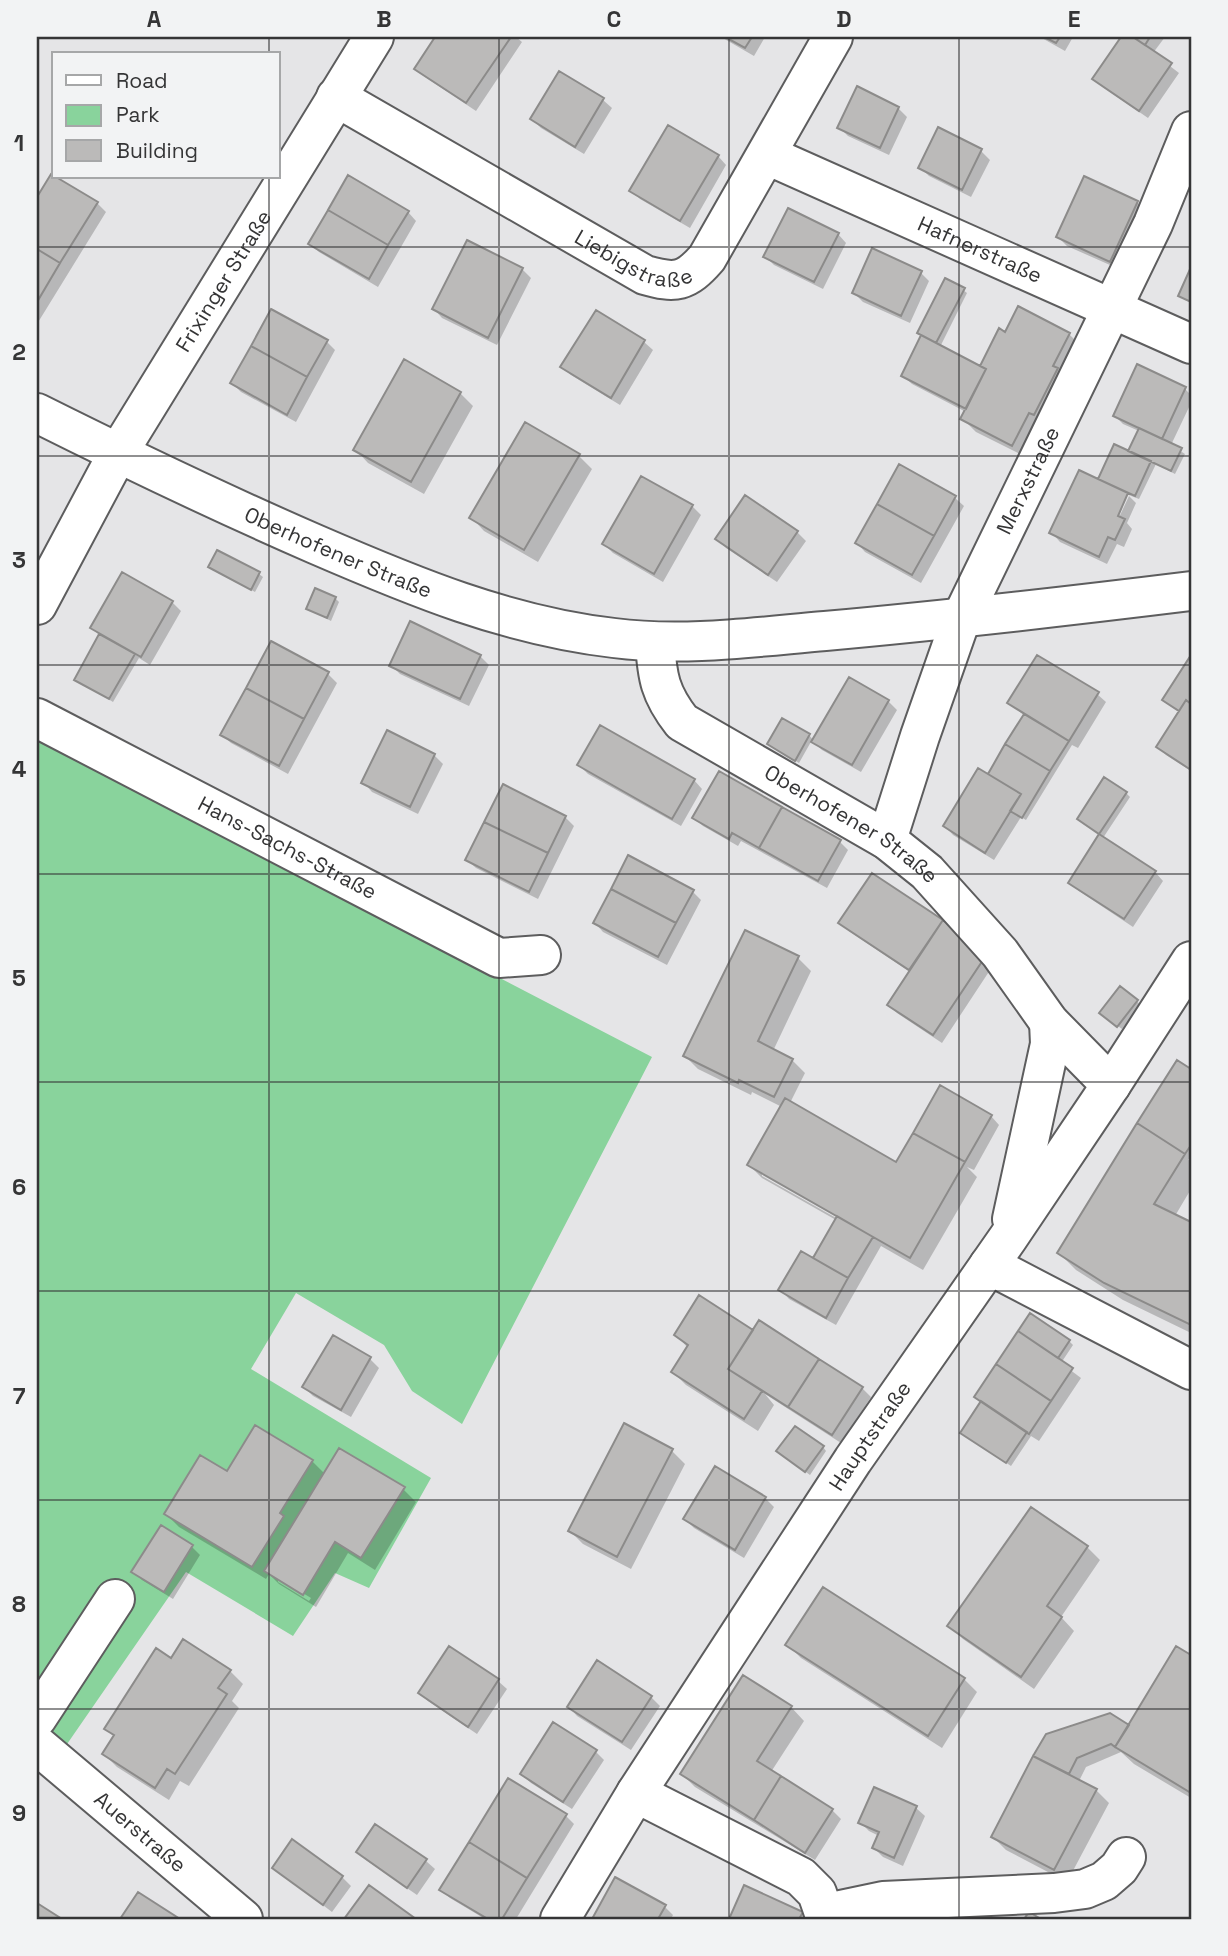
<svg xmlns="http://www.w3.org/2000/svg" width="1228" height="1956" viewBox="0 0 1228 1956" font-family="'Space Grotesk',sans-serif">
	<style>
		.green { fill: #89d39c }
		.shadow { fill: #0003; fill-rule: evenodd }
		.building { fill: #bbbab9; stroke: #8c8b8a; stroke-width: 2 }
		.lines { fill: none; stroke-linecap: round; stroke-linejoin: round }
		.minor-casing { stroke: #5d5d5e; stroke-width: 42 }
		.minor { stroke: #fff; stroke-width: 38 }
		.grid { fill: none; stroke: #353536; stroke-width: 2; stroke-opacity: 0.55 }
		.labels { text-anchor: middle; stroke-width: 5; stroke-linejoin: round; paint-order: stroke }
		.street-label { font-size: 21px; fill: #353536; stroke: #f2f3f4 }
		.neatline { fill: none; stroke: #353536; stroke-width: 2.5 }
		.grid-label { font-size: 23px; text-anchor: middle; font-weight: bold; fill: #353536 }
	</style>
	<rect width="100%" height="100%" fill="#e5e5e7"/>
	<path class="green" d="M37,738L652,1057L462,1424L412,1391L384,1345L296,1293L251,1369L431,1478L369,1588L335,1573L293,1636L186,1572L65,1747L37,1723Z"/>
	<path class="shadow" d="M437,37H516L522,42L476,111L425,77L416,68Z
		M721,37H765L754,56Z
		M1040,37H1073L1065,51Z
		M1123,37H1165L1153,53L1179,73L1148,118L1103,87L1094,79Z
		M560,73L603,100L612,108L584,154L541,128L532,119Z
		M898,108L907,117L889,155L848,136L839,127Z
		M939,130L981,151L990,160L971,197L929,176L920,167Z
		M718,156L726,165L690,228L640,199L632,191Z
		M52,176L97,203L106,212L37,324V200Z
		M1137,202L1146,211L1119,269L1067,246L1058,237Z
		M408,212L416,221L378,287L319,252L310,244Z
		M838,234L846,243L823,289L774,265L765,256Z
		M522,269L531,278L497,345L442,318L434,309Z
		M920,272L929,281L910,323L863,302L854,293Z
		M963,290L967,293L940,347L981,368L1006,334H1069L1082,347L1026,457L976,432L963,419L966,412L912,384L903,376Z
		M596,312L644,342L653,350L620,405L571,375L562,367Z
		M327,342L335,350L296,422L241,392L232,383Z
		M1185,389L1191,395V403L1171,445L1185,454L1175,474L1156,464L1139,499L1126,494L1128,496H1125L1113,523L1116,524L1129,496L1136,503L1127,523L1132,529L1124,547L1117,544L1107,564L1060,542L1052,533L1105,484L1129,453L1139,431L1123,424L1115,416Z
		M460,393L473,406L424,494L368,463L355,449Z
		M526,424L579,456L592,469L538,562L484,531L471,517Z
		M899,467L955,498L964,506L921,583L865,552L857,543Z
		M642,478L692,506L701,515L663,582L613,553L604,544Z
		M746,497L797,532L806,541L777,582L726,548L718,539Z
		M210,567L259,574L263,577L255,592Z
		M335,598L339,602L331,621L308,609Z
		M172,602L181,611L150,665L139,658L113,702L76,679L100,636L92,628Z
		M271,643L328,674L337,683L288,774L231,743L222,735Z
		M480,656L489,665L469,706L400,674L391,665Z
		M1191,659V771L1166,755L1158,746L1180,711L1164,700Z
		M1097,694L1106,702L1078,748L1072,745L1026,820L1021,817L994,860L953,835L945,826L988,776L1025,716L1009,703Z
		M888,701L897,710L861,772L822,750L812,740L799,763L769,744L809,735L814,741Z
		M388,733L434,755L443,764L418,814L372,792L364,783Z
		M579,765L694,780L702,789L681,826L588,774Z
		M1126,793L1130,797L1103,838L1155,872L1163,881L1133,927L1079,891L1070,883L1101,835L1079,819Z
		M565,817L574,826L538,899L476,868L467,860Z
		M694,818L840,842L848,850L827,888L741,841L738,846L703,826Z
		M872,875L988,952L996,961L942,1043L897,1013L889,1004L910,972L849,931L841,923Z
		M692,891L701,900L667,965L603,932L595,923Z
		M745,932L798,958L811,971L773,1051L792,1060L805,1073L790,1103L897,1164L991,1116L999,1125L974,1170L967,1167L977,1177L923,1270L881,1246L836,1325L789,1299L781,1290L814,1260L836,1220L762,1178L749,1165L782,1107L752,1092L751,1095L698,1069L685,1056ZM762,1172L838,1215V1219L762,1176Z
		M1137,1001L1140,1005L1122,1029L1105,1017Z
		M1177,1063L1191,1071V1160L1188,1159L1191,1163V1189L1175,1216L1191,1224V1333L1123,1300L1076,1270L1059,1253Z
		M676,1335L862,1388L871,1397L841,1443L765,1394L774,1405L758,1431L686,1385L673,1372L688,1348Z
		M333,1338L370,1359L379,1368L351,1417L313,1396L304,1387Z
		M1069,1341L1073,1345L1061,1363L1081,1378L1039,1441L1031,1436L1011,1466L966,1436Z
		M625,1426L672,1451L685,1464L631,1569L583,1544L570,1531Z
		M823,1447L826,1451L810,1475L782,1455Z
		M312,1461L325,1474L403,1489L416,1502L375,1570L348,1553L316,1607L279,1584L269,1574L266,1579L179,1527L166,1514L228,1473ZM278,1578L311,1598L309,1601L278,1582Z
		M765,1498L774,1507L744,1558L694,1528L685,1519Z
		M192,1547L200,1555L173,1599L142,1580L134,1571Z
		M1087,1547L1100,1560L1061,1617L1074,1631L1034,1689L963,1639L950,1626Z
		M788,1645L964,1679L977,1692L942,1748L801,1658Z
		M449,1648L498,1681L507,1689L477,1734L428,1701L420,1693Z
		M1177,1649L1191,1657V1798L1134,1764L1121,1752L1086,1767L1079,1781L1096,1790L1109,1803L1067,1882L1006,1850L993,1837L1035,1756L1129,1727Z
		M172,1661L230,1671L243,1684L232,1701L239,1708L189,1786L180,1781L169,1800L117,1767L104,1754L114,1737L106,1729Z
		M651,1697L660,1706L631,1750L577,1716L569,1707Z
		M791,1707L804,1721L771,1772L832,1810L841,1819L815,1860L695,1787L682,1774Z
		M596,1752L604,1760L572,1809L531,1783L522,1774Z
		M875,1789L916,1808L925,1816L903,1866L883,1857L874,1848L879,1836L869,1831L860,1822Z
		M566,1816L574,1824L516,1919H485L450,1898L441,1890Z
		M376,1826L426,1861L435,1869L417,1895L366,1860L358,1852Z
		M274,1868L342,1877L351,1886L332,1912Z
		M616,1880L664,1906L673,1915L671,1919H594Z
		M745,1887L802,1913L808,1919H731Z"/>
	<path class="building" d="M435,37H511L466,103L414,69Z
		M725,37H752L745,48Z
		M1044,37H1060L1056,43Z
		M1121,37H1133L1172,63L1139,111L1092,79Z
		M1133,37H1150L1145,45Z
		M559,71L604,98L575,147L530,119Z
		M857,86L899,107L880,148L837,128Z
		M668,125L719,155L680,221L629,191Z
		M938,127L982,149L962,190L918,168Z
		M51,174L98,202L60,263L37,249V197Z
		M348,175L409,211L388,245L328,210Z
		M1084,176L1138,201L1110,262L1056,237Z
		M788,208L839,233L814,282L763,257Z
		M328,210L388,245L369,279L308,244Z
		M467,240L523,268L488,338L432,309Z
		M872,248L922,271L901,316L852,293Z
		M37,249L60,263L37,302Z
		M1191,267V302L1178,296Z
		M945,278L965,288L936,343L917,333Z
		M1018,306L1070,333L1053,366L1058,368L1034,415L1029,413L1012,446L960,419L986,369L980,366L999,328L1005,332Z
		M271,309L328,340L307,377L251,346Z
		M596,310L645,340L611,398L560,367Z
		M921,335L986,369L966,409L901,376Z
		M251,346L307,377L287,415L230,383Z
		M404,359L461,392L411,482L353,450Z
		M1137,364L1186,387L1162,439L1113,416Z
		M525,422L580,454L524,550L469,518Z
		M1139,428L1182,448L1171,471L1128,451Z
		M1114,444L1151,461L1135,496L1098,479Z
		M899,464L956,496L934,536L877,504Z
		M1079,470L1128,493L1118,516L1125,519L1115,540L1108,537L1099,557L1049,533Z
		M641,476L693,505L654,574L602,544Z
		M745,495L798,531L768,575L715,539Z
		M877,504L934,536L912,575L855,543Z
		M217,550L260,572L251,590L208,567Z
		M122,572L173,601L141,657L90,628Z
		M315,588L336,597L327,618L306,609Z
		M410,621L481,655L460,699L389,666Z
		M99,634L135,654L109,699L74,680Z
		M271,641L329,672L304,719L246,688Z
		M1037,655L1099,692L1069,741L1007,703Z
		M1191,655V704L1186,700L1179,711L1162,700Z
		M849,677L889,700L852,765L811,742Z
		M246,688L304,719L279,766L220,735Z
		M1186,700L1191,704V770L1156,747Z
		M1024,714L1069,741L1050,771L1005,744Z
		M782,718L810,734L795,761L767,744Z
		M600,725L695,779L672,819L577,765Z
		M387,730L435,754L410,807L361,783Z
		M1005,744L1050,771L1022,818L1010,811L1021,794L988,774Z
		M978,768L1021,794L985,853L943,826Z
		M719,771L782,807L759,848L732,833L729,839L692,818Z
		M1104,777L1127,792L1099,834L1077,819Z
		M503,784L566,816L548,853L484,822Z
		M782,807L841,840L818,881L759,848Z
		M484,822L548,853L529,892L465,860Z
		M1099,834L1156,871L1124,919L1068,883Z
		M628,855L694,890L676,923L611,889Z
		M872,873L943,920L909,970L838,923Z
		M611,889L676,923L658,957L593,923Z
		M943,920L989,951L933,1035L887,1005Z
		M745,930L799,956L758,1041L793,1059L774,1097L739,1080L738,1083L683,1056Z
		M1120,986L1138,1000L1117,1027L1099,1013Z
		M1177,1060L1191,1069V1145L1185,1154L1137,1123Z
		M940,1085L992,1115L965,1162L913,1133Z
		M785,1098L896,1162L913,1133L965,1162L910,1258L747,1165Z
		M1137,1123L1185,1154L1154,1204L1191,1222V1325L1104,1283L1057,1253Z
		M837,1216L873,1237L848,1278L813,1258Z
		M801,1251L848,1278L826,1318L778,1290Z
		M699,1295L753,1330L728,1369L762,1391L744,1419L671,1372L688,1345L674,1335Z
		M1030,1313L1070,1340L1058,1358L1018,1331Z
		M759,1320L819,1359L788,1407L728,1369Z
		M1018,1331L1073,1368L1051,1401L996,1364Z
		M333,1335L371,1357L341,1410L302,1387Z
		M819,1359L863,1387L832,1435L788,1407Z
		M996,1364L1051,1401L1029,1434L974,1397Z
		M981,1401L1027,1432L1006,1463L960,1433Z
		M624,1423L673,1449L617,1557L568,1531Z
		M255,1425L313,1460L280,1513L284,1516L252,1567L164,1514L200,1455L227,1471Z
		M795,1426L824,1446L805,1472L776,1451Z
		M339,1448L405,1487L361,1558L335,1542L303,1595L264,1571Z
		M715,1466L766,1497L735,1550L683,1519Z
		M1031,1507L1088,1546L1047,1606L1062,1617L1021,1677L947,1626Z
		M161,1525L193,1545L164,1592L131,1572Z
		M823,1587L965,1678L928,1736L785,1645Z
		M183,1639L231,1670L218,1688L227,1694L175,1774L167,1769L155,1788L102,1754L114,1735L104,1729L156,1648L171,1658Z
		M449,1646L499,1679L468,1727L418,1693Z
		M1176,1646L1191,1655V1793L1115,1747Z
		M597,1660L652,1696L622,1742L567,1707Z
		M743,1675L792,1706L757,1761L781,1776L754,1820L680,1774Z
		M1110,1713L1129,1725L1115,1747L1111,1744L1077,1758L1069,1774L1033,1756L1046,1734Z
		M553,1722L597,1750L563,1802L520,1774Z
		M1033,1756L1097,1789L1054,1870L991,1837Z
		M781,1776L833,1809L805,1853L754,1820Z
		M508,1778L567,1814L527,1878L469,1842Z
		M874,1787L917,1806L894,1858L872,1848L879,1832L858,1823Z
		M375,1824L427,1859L407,1888L356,1852Z
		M292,1839L343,1876L323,1905L272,1868Z
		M469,1842L527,1878L502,1919H488L439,1890Z
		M615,1877L666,1905L658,1919H592Z
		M369,1885L416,1919H344Z
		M744,1885L803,1912L799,1919H729Z
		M138,1892L180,1919H120Z
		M37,1903L62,1919H37Z
		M1029,1912L1041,1919H1024Z"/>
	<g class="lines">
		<g class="minor-casing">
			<g id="minor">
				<path id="s1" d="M336,97L645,275C676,284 686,282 707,258L833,37"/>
				<path id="s2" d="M767,155L1191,344"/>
				<path id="s3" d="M37,413C129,459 221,503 315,544C412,586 508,626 614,638C683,647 755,637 825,631C947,620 1069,606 1191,591"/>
				<path id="s4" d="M37,605L118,453L374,37"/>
				<path id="s5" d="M655,642C657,677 660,694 682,722L887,840L927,872L1000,953L1049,1022L1111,1085"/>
				<path id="s6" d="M37,718L499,958L541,955"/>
				<path id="s7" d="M887,840L920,736L961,619L1153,224L1191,131"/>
				<path d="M1012,1219L1050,1044L1049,1022"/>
				<path d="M989,1265L1191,1370"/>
				<path d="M37,1718L115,1599"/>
				<path id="s8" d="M37,1745L243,1919"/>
				<path d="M636,1793L801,1877L817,1893L826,1919"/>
				<path d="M826,1913L883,1901L1054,1893L1085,1889L1104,1881L1119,1868L1126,1857"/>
				<path id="s9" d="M560,1919L636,1793L853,1460L1008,1238L1111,1085L1191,961"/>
			</g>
		</g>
		<use href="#minor" class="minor"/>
	</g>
	<path class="grid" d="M269,37V54M499,37V1919M729,37V1919M959,37V1919M269,177V1919M37,247H1191M37,456H1191M37,665H1191M37,874H1191M37,1082H1191M37,1291H1191M37,1500H1191M37,1709H1191"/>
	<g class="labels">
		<g class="street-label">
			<text dy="7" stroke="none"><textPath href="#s1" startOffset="341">Liebigstraße</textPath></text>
			<text dy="7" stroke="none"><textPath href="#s2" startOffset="233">Hafnerstraße</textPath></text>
			<text dy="7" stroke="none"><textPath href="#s4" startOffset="374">Frixinger Straße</textPath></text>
			<text dy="7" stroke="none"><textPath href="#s7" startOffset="387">Merxstraße</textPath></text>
			<text dy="7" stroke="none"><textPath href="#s3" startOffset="332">Oberhofener Straße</textPath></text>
			<text dy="7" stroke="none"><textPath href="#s5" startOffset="284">Oberhofener Straße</textPath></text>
			<text dy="7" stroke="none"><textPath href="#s6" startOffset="282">Hans-Sachs-Straße</textPath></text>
			<text dy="7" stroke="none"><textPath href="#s9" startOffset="574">Hauptstraße</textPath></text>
			<text dy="7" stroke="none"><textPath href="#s8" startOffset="135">Auerstraße</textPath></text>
		</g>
	</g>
	<rect width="1228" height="1956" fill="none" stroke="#f2f3f4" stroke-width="77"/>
	<rect x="52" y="52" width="228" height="126" fill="#f2f3f4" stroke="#a6a7a8" stroke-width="2"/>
	<rect x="66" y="75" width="35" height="10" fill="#ffffff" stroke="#a6a7a8" stroke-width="2"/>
	<text x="116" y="88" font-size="21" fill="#353536">Road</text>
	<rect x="66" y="105" width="35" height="21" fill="#89d39c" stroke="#a6a7a8" stroke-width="2"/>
	<text x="116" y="122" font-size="21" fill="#353536">Park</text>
	<rect x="66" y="140" width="35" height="21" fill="#bbbab9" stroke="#a6a7a8" stroke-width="2"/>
	<text x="116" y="158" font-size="21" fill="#353536">Building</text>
	<rect x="38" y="38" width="1152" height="1880" class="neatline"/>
	<g class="grid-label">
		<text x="154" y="27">A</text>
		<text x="384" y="27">B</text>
		<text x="614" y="27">C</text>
		<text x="844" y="27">D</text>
		<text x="1074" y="27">E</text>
		<text x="19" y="151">1</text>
		<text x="19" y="360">2</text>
		<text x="19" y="568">3</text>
		<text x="19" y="777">4</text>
		<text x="19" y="986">5</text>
		<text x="19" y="1195">6</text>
		<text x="19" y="1404">7</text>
		<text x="19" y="1612">8</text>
		<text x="19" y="1821">9</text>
	</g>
</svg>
